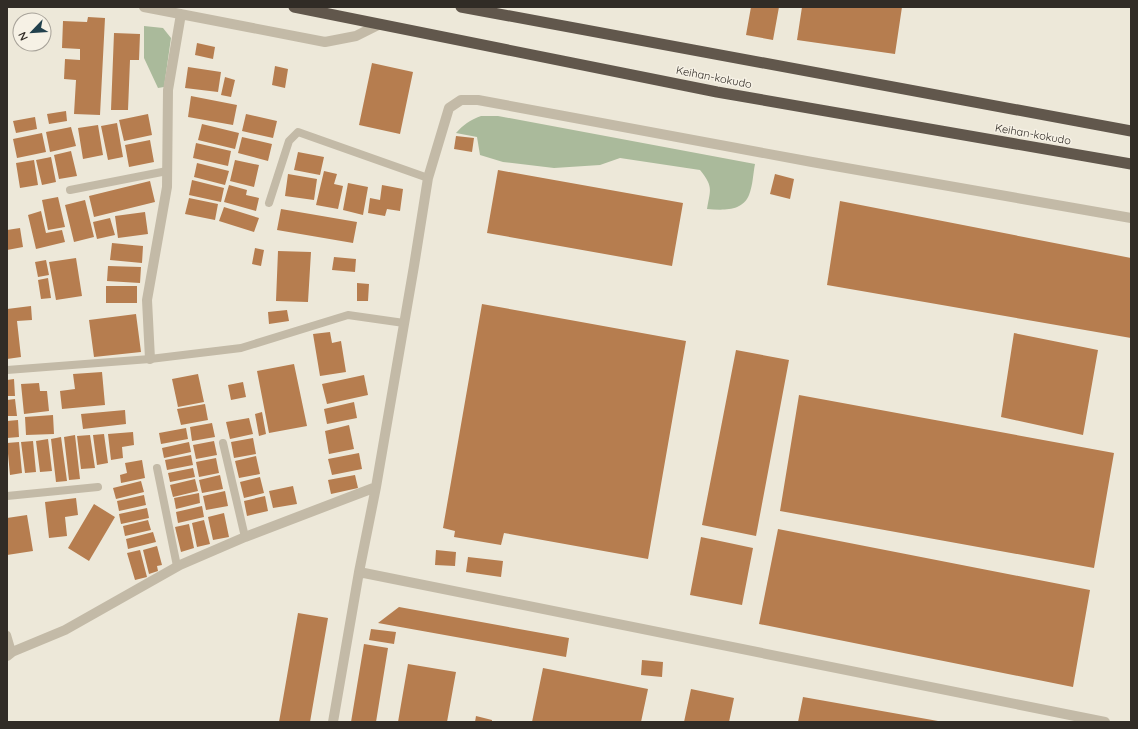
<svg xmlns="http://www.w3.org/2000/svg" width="1138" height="729" viewBox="0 0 1138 729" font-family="Quicksand,sans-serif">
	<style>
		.green { fill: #aaba9b }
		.building { fill: #b67d4f }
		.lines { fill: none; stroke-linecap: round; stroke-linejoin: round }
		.service { stroke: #c3baa7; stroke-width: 8 }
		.minor { stroke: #c3baa7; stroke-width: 10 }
		.trunk { stroke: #61574c; stroke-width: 11 }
		.labels { text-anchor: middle; stroke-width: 3; stroke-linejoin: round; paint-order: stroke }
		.street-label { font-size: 11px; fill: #312c26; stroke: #f6f1e5 }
	</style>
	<rect width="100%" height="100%" fill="#ede8d9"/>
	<path class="green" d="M144,26L163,28L171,38L164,87L158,88L144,58Z
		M481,116H498L755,164C753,174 753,185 749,195C742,212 722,210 707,209C710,190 714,187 700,170L620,158L600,165L554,168L503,162L480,155L477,137L456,133C463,125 470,120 481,116Z"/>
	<path class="building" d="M751,7H779L773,40L746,35Z
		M802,7H902L895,54L797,40Z
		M88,17L105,18L100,115L74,114L76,80L64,79L65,59L80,60V49L62,48L63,21L87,22Z
		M114,33L140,34L139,60H130L128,110H111Z
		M197,43L215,47L213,59L195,55Z
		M372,63L413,72L400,134L359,125Z
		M275,66L288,69L285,88L272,85Z
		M188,67L221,72L218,92L185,88Z
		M225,77L235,80L231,97L221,95Z
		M191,96L237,105L233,125L188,117Z
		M66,111L67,121L49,124L47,114Z
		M148,114L152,135L124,141L119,120Z
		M246,114L277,121L273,138L242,131Z
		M35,117L37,129L16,133L13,121Z
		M117,123L123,157L108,160L101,126Z
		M202,124L239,133L235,149L198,140Z
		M98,125L103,155L83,159L78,128Z
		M71,127L76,146L50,152L46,132Z
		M42,133L46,152L17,158L13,139Z
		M456,136L474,138L472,152L454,149Z
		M242,137L272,144L268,161L238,153Z
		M150,140L154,162L129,167L125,145Z
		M196,143L231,151L228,166L193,158Z
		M71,151L77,176L59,179L54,155Z
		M298,152L324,157L320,175L294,170Z
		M51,157L56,182L42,185L36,160Z
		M34,160L38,185L20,188L16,163Z
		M235,160L259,165L254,187L230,181Z
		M197,163L229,171L225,185L194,177Z
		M498,170L683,203L672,266L487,233Z
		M324,171L337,174L334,184L343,186L338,209L316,205Z
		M288,174L317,179L314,200L285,196Z
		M775,174L794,179L790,199L770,194Z
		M192,180L224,188L221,202L189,195Z
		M150,181L155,202L94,217L89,196Z
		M348,183L368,187L363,215L343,210Z
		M229,185L247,190L246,195L259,198L256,211L224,202Z
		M382,185L403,189L400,211L387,209L385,216L368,213L370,198L380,200Z
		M58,197L65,227L48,230L42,200Z
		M189,198L218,204L215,220L185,214Z
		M85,200L94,237L74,242L65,205Z
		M840,201L1131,258V338L827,285Z
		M224,207L259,218L254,232L219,221Z
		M281,209L357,222L353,243L277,230Z
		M41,211L46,233L62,230L65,242L36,249L28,215Z
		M145,212L148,234L118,238L115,216Z
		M110,218L115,235L97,239L93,222Z
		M20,228L23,247L7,250V230Z
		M112,243L143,246L142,263L110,260Z
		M255,248L264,250L261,266L252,264Z
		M278,251L311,252L308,302L276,301Z
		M334,257L356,259L355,272L332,270Z
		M76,258L82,296L56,300L49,262Z
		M46,260L49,275L38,277L35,262Z
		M108,266L141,267L140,283L107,281Z
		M48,278L51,298L41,299L38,280Z
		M357,283L369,284L368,301H357Z
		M106,286H137V303H106Z
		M482,304L686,341L648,559L504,533L501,545L454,537L455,531L443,528Z
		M31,306L32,320L17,321L21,357L7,359V309Z
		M287,310L289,321L269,324L268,312Z
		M136,314L141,352L94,357L89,320Z
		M330,332L332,343L341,341L346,372L320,376L313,334Z
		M1014,333L1098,350L1083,435L1001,417Z
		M736,350L789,360L756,536L702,525Z
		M294,364L307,426L269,433L257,371Z
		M102,372L105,405L62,409L60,391L75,389L73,374Z
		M198,374L204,402L178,407L172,379Z
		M364,375L368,395L327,404L322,384Z
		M14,379L15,396H7V380Z
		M243,382L246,397L231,400L228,385Z
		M39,383L40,391H47L49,411L24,414L21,384Z
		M799,395L1114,453L1094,568L780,511Z
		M15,399L17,416H7V400Z
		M354,402L357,418L327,424L324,409Z
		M205,404L208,420L181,425L177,409Z
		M125,410L126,424L83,429L81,414Z
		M262,412L266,434L259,436L255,414Z
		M53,415L54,434L26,435L25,417Z
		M249,418L253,434L230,439L226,422Z
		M18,420L19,437L7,438V421Z
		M212,423L215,437L192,441L190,427Z
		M349,425L354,449L329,454L325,431Z
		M186,428L188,439L161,444L159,433Z
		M133,432L134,445L122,447L123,458L111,460L108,434Z
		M104,434L108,463L97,465L93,435Z
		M75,435L80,479L69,480L64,437Z
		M90,435L95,468L81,469L77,436Z
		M61,437L67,481L56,482L51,439Z
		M253,438L256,454L234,458L231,442Z
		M48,439L52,471L40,472L36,441Z
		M33,441L36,472L25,473L21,442Z
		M214,441L217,455L196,459L193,445Z
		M19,442L22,473L10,475L7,443Z
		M189,442L191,452L164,458L162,448Z
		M359,453L362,469L332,475L328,459Z
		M191,455L193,465L167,470L165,460Z
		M256,456L260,474L239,478L235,461Z
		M216,458L219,473L199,477L196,462Z
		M142,460L145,478L121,483L120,475L127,473L125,463Z
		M193,468L195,477L170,482L168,473Z
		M220,475L223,489L202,493L199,480Z
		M355,475L358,488L331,494L328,480Z
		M260,477L264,493L244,498L240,482Z
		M195,479L198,491L173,497L170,485Z
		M141,481L144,492L116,499L113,488Z
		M293,486L297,504L273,508L269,491Z
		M225,491L228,506L206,510L203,496Z
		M199,493L200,503L176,509L174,498Z
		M144,495L146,505L119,511L117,501Z
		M265,496L268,511L247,516L244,501Z
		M76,498L78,515L65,517L67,536L49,538L45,502Z
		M94,504L115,517L89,561L68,548Z
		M202,506L204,517L178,523L176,512Z
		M147,508L149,518L121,524L119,514Z
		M224,513L229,537L213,540L208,517Z
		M27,515L33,551L7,555V518Z
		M148,520L151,530L125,536L123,526Z
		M204,520L210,544L197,547L192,523Z
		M189,524L194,548L181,552L175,527Z
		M778,529L1090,590L1073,687L759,624Z
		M153,532L156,542L128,549L126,539Z
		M701,537L753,548L742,605L690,595Z
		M157,546L162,565L157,566L158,571L149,574L143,550Z
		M140,550L147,577L135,580L127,553Z
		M436,550L456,552L455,566L435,565Z
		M468,557L503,561L501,577L466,572Z
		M399,607L569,638L566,657L378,623Z
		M298,613L328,618L310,722H279Z
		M371,629L396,632L394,644L369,640Z
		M364,644L388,648L376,722H351Z
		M642,660L663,662L662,677L641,675Z
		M408,664L456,672L447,722H398Z
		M543,668L648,689L641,722H532Z
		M691,689L734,698L729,722H684Z
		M803,697L938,721V722H798Z
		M476,716L492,720V722H475Z"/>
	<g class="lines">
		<path class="service" d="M70,190L167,171
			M269,203L289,141L298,132L428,178
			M7,370L150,359L241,348L348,315L404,323
			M223,443L245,537
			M157,468L177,566
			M7,496L98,487
			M7,635L12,652"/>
		<path class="minor" d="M144,7L325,42L356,36L380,24
			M150,359L147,300L167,187L168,90L181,14
			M359,572L1105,722
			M7,656L12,652L65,630L180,565L245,537L376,487
			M333,722L359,572L376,487L414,266L428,178L449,108L461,100H478L812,162L1131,218"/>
		<path class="trunk" d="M294,7L717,92L1131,164
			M461,7L1131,131"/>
	</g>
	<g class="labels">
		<g class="street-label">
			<text transform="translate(714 77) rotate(11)" y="4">Keihan-kokudo</text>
			<text transform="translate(1033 134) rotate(10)" y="4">Keihan-kokudo</text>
		</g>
	</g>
	<rect width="1138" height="729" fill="none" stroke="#312c26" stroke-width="16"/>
	<g transform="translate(32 32) rotate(245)"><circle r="19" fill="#f6f1e5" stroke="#a7a299"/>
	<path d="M0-3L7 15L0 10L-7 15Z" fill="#22414d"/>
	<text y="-6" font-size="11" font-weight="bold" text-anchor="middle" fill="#312c26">N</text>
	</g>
</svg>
